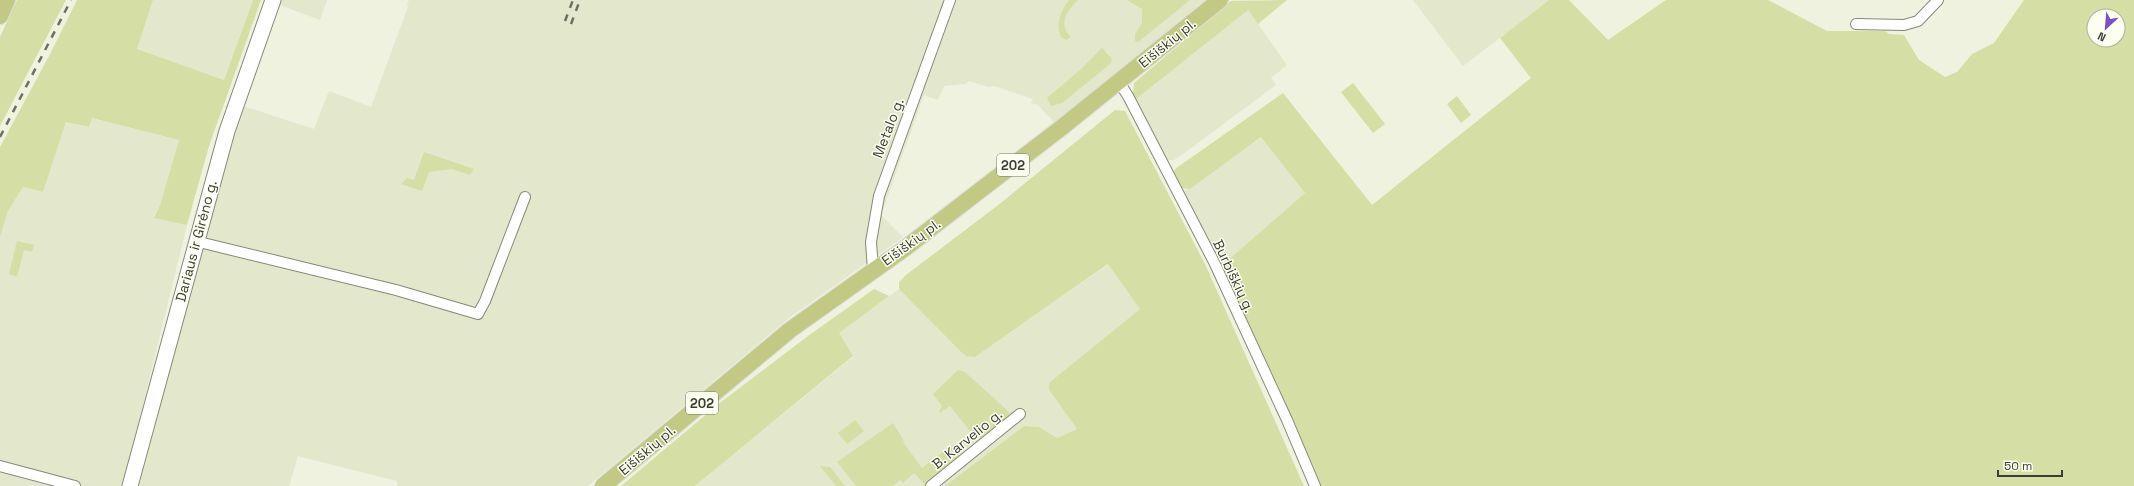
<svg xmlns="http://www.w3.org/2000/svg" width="2134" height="486" viewBox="0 0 2134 486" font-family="'Space Grotesk',sans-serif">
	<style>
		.built { fill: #e3e7cc }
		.green { fill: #d5dea4; fill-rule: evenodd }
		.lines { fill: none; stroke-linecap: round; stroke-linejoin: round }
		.street-casing { stroke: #868978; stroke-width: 12 }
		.secondary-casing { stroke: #868978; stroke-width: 17 }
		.primary-casing { stroke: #dcdcdb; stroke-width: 18 }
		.street { stroke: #fff; stroke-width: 10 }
		.secondary { stroke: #fff; stroke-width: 15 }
		.primary { stroke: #c2c985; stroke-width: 16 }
		.rail { stroke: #6d6f64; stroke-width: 2.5; stroke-dasharray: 7 7; stroke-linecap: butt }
		.labels { text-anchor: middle; stroke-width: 3; stroke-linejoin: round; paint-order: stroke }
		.shield { fill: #fcffef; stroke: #76776e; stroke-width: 1 }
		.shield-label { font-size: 13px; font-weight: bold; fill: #3c3d36 }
		.street-label { font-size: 14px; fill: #3c3d36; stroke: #fcffef }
	</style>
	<rect width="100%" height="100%" fill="#eef2de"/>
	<path class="built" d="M153,0H253L224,80L137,49Z
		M281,0H327L320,20L280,5Z
		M409,0H1209L1055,123L1038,105L1031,103L1033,99L994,86L989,87L969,81L965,84L944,86L938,100L924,95L881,215L903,237L789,318L588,486H397V481L298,456L289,486H139L225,161L243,106L314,129L329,91L371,107L408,7L407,5Z
		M1413,0H1549L1463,66Z
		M1248,10L1287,65L1271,78L1276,85L1187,151L1174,160H1168L1135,100Z
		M91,118L179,140L160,205L154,217L187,225L123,486H0V237L8,211L23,187L43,192L66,122L88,127Z
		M1262,137L1305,193L1220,267L1183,192Z
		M1109,264L1140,309L1050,383L1049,390L1077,429L1057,438L1039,427L1024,426L945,486H695L853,357L838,333L899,289L960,351L975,357Z"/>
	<path class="green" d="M17,0H66L0,126V37Z
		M77,0H153L137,49L224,80L253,0H261L209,146L187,225L154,218L160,205L179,140L92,118L89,127L66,122L43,192L23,187L8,211L0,237V147L49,56Z
		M1069,0H1078C1066,11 1058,25 1071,37L1066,40L1061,37C1055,24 1061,11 1069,0Z
		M1127,0H1190L1138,42L1135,41V34L1142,23V9Z
		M1287,0L1258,24L1248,10L1135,100L1133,93L1134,83L1231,1Z
		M1549,0H1569L1608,40L1666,0H1768L1827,31H1885L1889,34L1904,35L1919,60L1945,77L1957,72L1972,54L1994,43L2024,0H2134V486H1320L1220,267L1305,193L1261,137L1190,189L1182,188L1174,172L1175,169L1283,93L1372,205L1531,78L1500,38ZM2094,16H2118V40H2094Z
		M1102,48L1112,59L1110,64L1062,103L1051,106L1047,98L1080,70Z
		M1353,83L1385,124L1373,133L1341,92Z
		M1457,96L1471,115L1461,123L1447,104Z
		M1115,110L1125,111L1205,264L1304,486H945L1024,426L1039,427L1057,438L1077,429L1049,390V383L1140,309L1108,264L975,357L966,356L960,351L899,289V282L906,275L997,206Z
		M424,152L474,169L470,175L452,169L429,172L422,191L401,184L407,178L414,180Z
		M17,241L34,245L32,252L24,250L17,277L9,274Z
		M874,289L889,296L839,333L853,356L695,486H621L721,402L808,336Z
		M958,370L965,372L1009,412V417L977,443L976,441L980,438L979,433L973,430L970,431L950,406L940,413L939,412L942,406L933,394Z
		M855,420L864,431L847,444L838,433Z
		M893,423L904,441L903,442L922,468L952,445L962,458L926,486L914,473L903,483L900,480L893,486H856L837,462Z
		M820,466L830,467L845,486H836Z"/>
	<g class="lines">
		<g class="street-casing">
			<path id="street" d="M1856,24L1904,25L1918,21L1938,0
				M1119,82L1128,96L1214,262L1287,420L1315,486
				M195,241L396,290L478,314L485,301L525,197
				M873,270L871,242L879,196L950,0
				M0,466L75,486
				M931,486L1020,414"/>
		</g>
		<g class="secondary-casing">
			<path id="secondary" d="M130,486L227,131L273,0"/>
		</g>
		<g class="primary-casing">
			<path id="primary" d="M0,16L7,0
				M603,486L790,330L904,249L1061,128L1220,0"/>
		</g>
		<use href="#street" class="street"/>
		<use href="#secondary" class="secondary"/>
		<use href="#primary" class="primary"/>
		<path class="rail" d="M565,21L573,0
			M571,24L580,0
			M0,137L71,0"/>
	</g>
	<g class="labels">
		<g class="shield">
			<rect x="997" y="154" width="32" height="22" rx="3"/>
			<rect x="686" y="392" width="32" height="22" rx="3"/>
		</g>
		<g class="shield-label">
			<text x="1013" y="170">202</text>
			<text x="702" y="408">202</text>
		</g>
		<g class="street-label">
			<text transform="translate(1167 43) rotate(-39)" y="5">Eišiškių pl.</text>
			<text transform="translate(888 128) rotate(-69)" y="5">Metalo g.</text>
			<text transform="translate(196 241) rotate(-75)" y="5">Dariaus ir Girėno g.</text>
			<text transform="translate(911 242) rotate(-36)" y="5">Eišiškių pl.</text>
			<text transform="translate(1234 276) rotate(65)" y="5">Burbiškių g.</text>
			<text transform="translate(967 439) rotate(-39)" y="5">B. Karvelio g.</text>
			<text transform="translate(647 450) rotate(-40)" y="5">Eišiškių pl.</text>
		</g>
	</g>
	<g transform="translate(2106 28) rotate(206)"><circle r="19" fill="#fcffef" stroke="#afb1a5"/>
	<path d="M0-3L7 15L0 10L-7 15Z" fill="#7950ca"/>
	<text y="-6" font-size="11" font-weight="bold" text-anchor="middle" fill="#3c3d36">N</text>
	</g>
	<path d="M1998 470v6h64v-6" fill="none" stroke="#3c3d36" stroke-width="2"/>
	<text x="2004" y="470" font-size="12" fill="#3c3d36" stroke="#fcffef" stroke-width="3" paint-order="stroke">50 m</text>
</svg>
